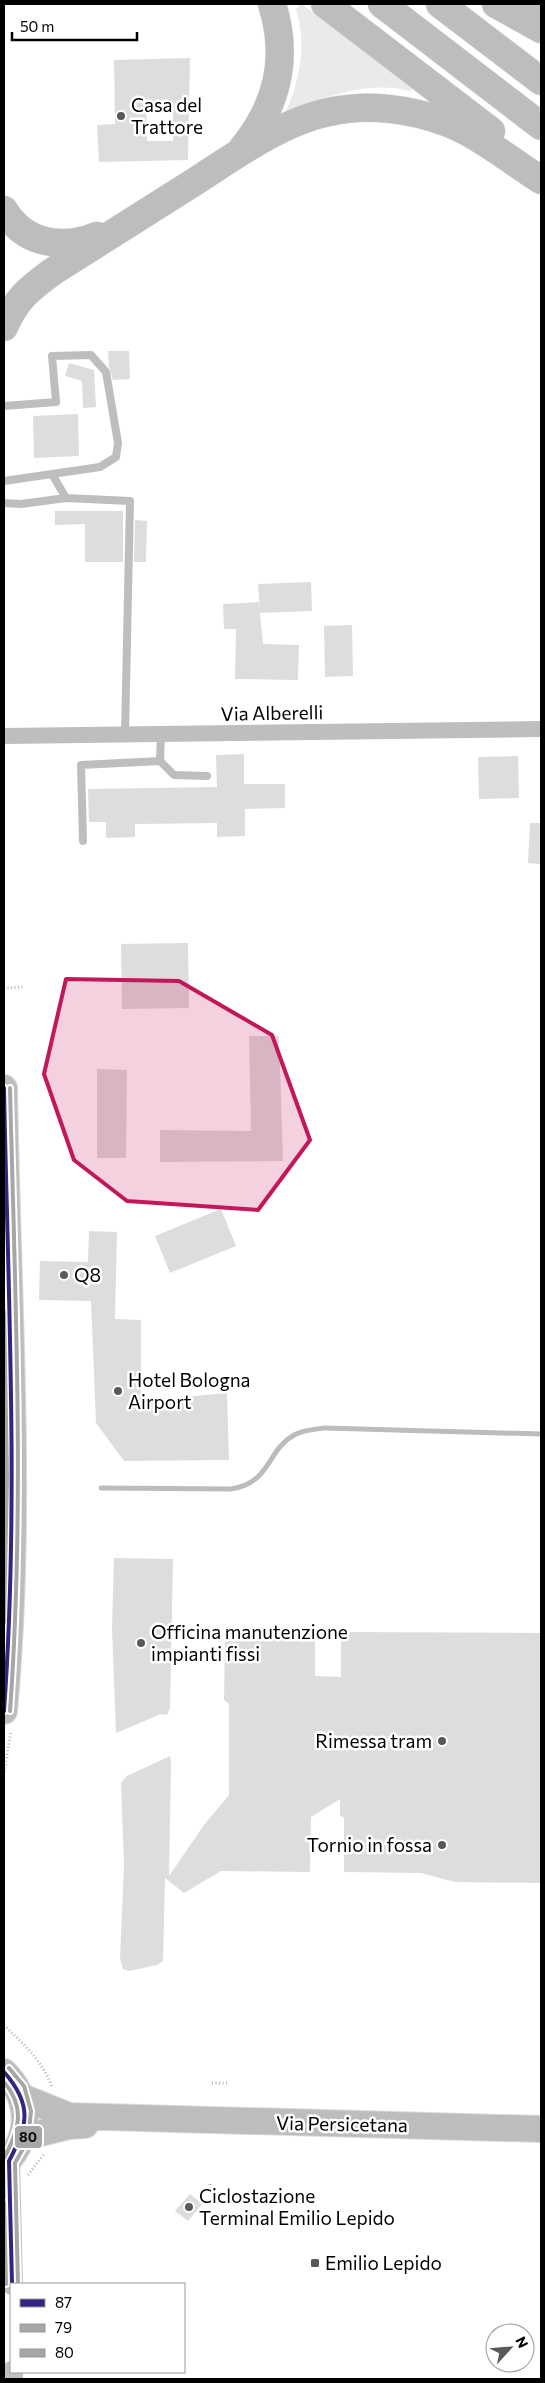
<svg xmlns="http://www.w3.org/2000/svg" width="545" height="2383" viewBox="0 0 545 2383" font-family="Commissioner,sans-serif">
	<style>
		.green { fill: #eaeaea }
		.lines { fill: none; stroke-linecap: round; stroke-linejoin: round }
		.stream { stroke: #bcbcbc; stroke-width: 5 }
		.building { fill: #ddd; fill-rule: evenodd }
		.primary-casing { stroke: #dbdbdb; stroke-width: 28 }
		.highway-casing { stroke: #dbdbdb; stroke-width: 29 }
		.path { stroke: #b8b8b8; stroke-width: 3; stroke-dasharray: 1 2.5; stroke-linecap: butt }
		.lane { stroke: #bebebe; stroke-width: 8 }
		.street { stroke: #bebebe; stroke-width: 16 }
		.secondary { stroke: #c2c2c2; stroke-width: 22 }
		.primary { stroke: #bdbdbd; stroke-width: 26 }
		.highway { stroke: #bdbdbd; stroke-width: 28 }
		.bus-1-casing { stroke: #fff; stroke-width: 8 }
		.bus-2-casing { stroke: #fff; stroke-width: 8 }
		.bus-3-casing { stroke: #fff; stroke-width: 8 }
		.bus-1 { stroke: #312783; stroke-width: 4 }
		.bus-2 { stroke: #a6a6a6; stroke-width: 4 }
		.bus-3 { stroke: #a6a6a6; stroke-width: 4 }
		.marked { fill: #c2185b; fill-opacity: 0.2; stroke: #c2185b; stroke-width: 4; stroke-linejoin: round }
		.poi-dot { fill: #595959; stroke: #fff; stroke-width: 2 }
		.labels { text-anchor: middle; stroke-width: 5; stroke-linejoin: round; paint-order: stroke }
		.poi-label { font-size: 19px; fill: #000; stroke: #fff; text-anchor: start }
		.street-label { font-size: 19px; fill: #000; stroke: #fff }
		.line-badge { stroke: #fff; stroke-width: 2 }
		.pale-badge-label { font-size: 14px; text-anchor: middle; font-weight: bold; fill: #111 }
	</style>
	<rect width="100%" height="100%" fill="#fff"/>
	<path class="green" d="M302,4L412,89L411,91C366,80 325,97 285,114C300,80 307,45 296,9Z"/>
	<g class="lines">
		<path class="stream" d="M101,1488L231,1489C272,1482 266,1451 294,1435C303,1430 315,1429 325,1428L541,1434"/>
	</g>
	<path class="building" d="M190,58L188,160L99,162L97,125L115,124L114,60ZM146,102H173V141H147Z
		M108,351H129L130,379L113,380L109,367Z
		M69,363L94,370L96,407L83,408L82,381L65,376Z
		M78,414L79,456L34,458L33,416Z
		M55,511H123V562H85V524L55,525Z
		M135,520L147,521L146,562H134Z
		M311,582L312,611L260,613L263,644L299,645L298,680L235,679L236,629H224L223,604L259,602L260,612L258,584Z
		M352,625L353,676L325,677L324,626Z
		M244,754V784H285V808L245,809V836L217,837V823L135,824V837L106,838V822H89L88,789L217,787L216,755Z
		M518,756L519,798L479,799L478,757Z
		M530,823H541V864L528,863Z
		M188,943L189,1008L122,1009L121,944Z
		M249,1036H279L283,1161L160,1162V1130L251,1131Z
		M97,1069L127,1070L126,1158H97Z
		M221,1209L236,1246L170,1273L155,1236Z
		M89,1231L117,1232L115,1319L141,1320V1401L227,1393L229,1460L124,1461L96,1423L91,1301L39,1300L40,1261L88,1262Z
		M114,1558L173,1559L170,1708L167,1715L161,1714L116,1733L112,1628Z
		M236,1632H315V1676L341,1677V1632L541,1633V1883L455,1882L421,1873L344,1872V1818L340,1815V1799L311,1817L310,1872L221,1871L184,1893L165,1878L163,1961L157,1965L129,1971L123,1969L120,1959L124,1865L121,1783L127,1776L170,1756L171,1765L169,1876L204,1825L229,1795V1704L224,1700L225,1639L226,1633Z
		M190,2194L202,2204L188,2221L175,2211Z"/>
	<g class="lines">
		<g class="primary-casing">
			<path id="primary" d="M4,1088C7,1295 23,1504 4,1711
				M4,2072C26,2094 32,2125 14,2153C10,2158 9,2161 4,2164
				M22,2097L69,2116L541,2129
				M22,2138L69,2126L85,2125"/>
		</g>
		<g class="highway-casing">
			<path id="highway" d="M325,4L491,131
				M382,4L541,126
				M440,4L541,81
				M496,4L541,29
				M534,4L541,9
				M242,149C278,105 289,58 272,4
				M4,210C24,244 63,250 97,236
				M4,327C16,299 29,289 52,272C101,241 150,210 199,179C237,154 284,121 329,112C368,103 411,109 448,123C481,136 511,161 541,180"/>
		</g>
		<path class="path" d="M4,988L25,987
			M4,1772L11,1731
			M4,2025C24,2045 42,2060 52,2087
			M212,2083H227
			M28,2175L45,2153
			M210,2192V2184"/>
		<path class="lane" d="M4,406L56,402L52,356L91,355L106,372L118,443L116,457L100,467L4,481
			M52,474L66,498
			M4,503L21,504L66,498L130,501L125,734
			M160,761L174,775L207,776
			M83,841L81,765L160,761L161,734"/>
		<path class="street" d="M4,736L541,729"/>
		<path class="secondary" d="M9,2161L12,2284
			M12,2379V2372"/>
		<use href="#primary" class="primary"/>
		<use href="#highway" class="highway"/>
		<g class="bus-1-casing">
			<path id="bus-1" d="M4,1088C8,1296 19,1503 4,1711
				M4,2072C33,2105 28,2125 9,2161
				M9,2161L12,2284"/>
		</g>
		<g class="bus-2-casing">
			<path id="bus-2" d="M4,1311L7,1477L4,1622
				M4,2082C26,2108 19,2130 4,2158
				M4,2202L6,2284"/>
		</g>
		<g class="bus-3-casing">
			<path id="bus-3" d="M10,1711C25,1503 15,1296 10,1088
				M9,2068L24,2086L31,2111L28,2140L15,2163L18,2284"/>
		</g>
		<use href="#bus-1" class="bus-1"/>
		<use href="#bus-2" class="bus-2"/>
		<use href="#bus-3" class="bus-3"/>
	</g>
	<path class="marked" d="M66,979L179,981L272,1035L310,1140L258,1210L127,1201L74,1160L44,1074Z"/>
	<g class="poi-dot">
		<circle cx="121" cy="116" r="5"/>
		<circle cx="64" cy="1275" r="5"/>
		<circle cx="118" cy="1391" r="5"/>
		<circle cx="141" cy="1643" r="5"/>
		<circle cx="442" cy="1741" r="5"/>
		<circle cx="442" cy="1845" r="5"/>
		<circle cx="189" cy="2207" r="5"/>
		<rect x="310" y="2258" width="10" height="10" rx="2.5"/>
	</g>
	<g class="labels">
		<g class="poi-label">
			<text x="131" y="112">Casa del<tspan x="131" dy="22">Trattore</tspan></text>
			<text x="74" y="1282">Q8</text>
			<text x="128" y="1387">Hotel Bologna<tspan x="128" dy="22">Airport</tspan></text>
			<text x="151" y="1639">Officina manutenzione<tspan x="151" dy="22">impianti fissi</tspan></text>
			<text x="432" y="1748" text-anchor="end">Rimessa tram</text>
			<text x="432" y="1852" text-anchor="end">Tornio in fossa</text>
			<text x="199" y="2203">Ciclostazione<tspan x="199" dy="22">Terminal Emilio Lepido</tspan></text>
			<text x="325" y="2270">Emilio Lepido</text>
		</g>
		<g class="street-label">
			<text transform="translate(272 713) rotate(-1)" y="7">Via Alberelli</text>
			<text transform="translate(342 2124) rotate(1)" y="7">Via Persicetana</text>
		</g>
	</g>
	<rect class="line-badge" x="14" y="2125" width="29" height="24" rx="5" fill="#a6a6a6"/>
	<g class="pale-badge-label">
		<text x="28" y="2142">80</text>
	</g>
	<rect width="545" height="2383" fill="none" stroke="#000000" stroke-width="10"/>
	<rect x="10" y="2283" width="175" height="90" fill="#ffffff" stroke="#999999"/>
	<rect x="20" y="2299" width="25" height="8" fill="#312783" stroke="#999999"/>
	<text x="55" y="2308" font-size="15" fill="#000000">87</text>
	<rect x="20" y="2324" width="25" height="8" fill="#a6a6a6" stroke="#999999"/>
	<text x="55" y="2333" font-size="15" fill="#000000">79</text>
	<rect x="20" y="2349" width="25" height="8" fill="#a6a6a6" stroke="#999999"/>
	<text x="55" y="2358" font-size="15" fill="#000000">80</text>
	<g transform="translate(510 2348) rotate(64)"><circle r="24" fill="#ffffff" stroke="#999999"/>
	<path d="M0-4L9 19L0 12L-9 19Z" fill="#595959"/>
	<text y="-8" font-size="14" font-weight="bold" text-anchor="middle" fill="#000000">N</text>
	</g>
	<path d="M12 32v8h125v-8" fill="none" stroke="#000000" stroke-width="2.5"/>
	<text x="20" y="32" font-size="15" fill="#000000" stroke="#ffffff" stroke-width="4" paint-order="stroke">50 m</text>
</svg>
